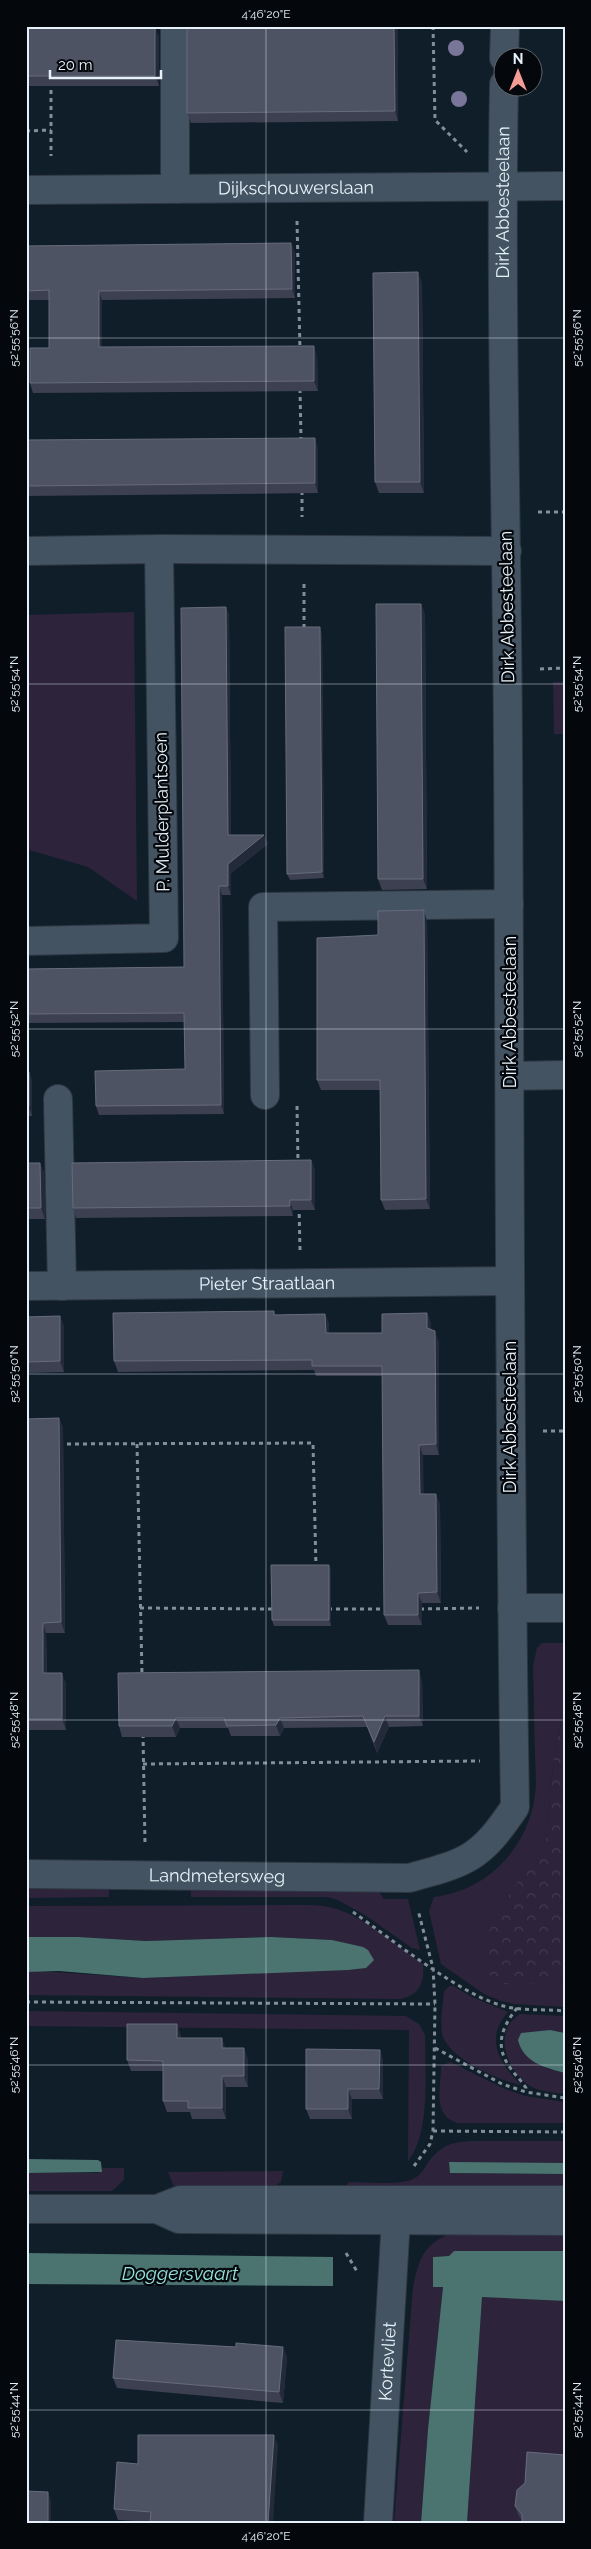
<svg xmlns="http://www.w3.org/2000/svg" width="591" height="2549" viewBox="0 0 591 2549" font-family="Raleway,sans-serif">
	<style>
		.green { fill: #2d243b }
		.forest { fill: url(#forest-crowns) }
		.water { fill: #4b7471 }
		.lines { fill: none; stroke-linecap: round; stroke-linejoin: round }
		.minor-casing { stroke: #2e3741; stroke-width: 30 }
		.path { stroke: #828e98; stroke-width: 3; stroke-dasharray: 4 4; stroke-linecap: butt }
		.minor { stroke: #435361; stroke-width: 28 }
		.tree { fill: #7a7699 }
		.wall { fill: #3c4051 }
		.shaded-wall { fill: #232b3a }
		.building { fill: #4e5363; stroke: #666c7a }
		.ticks { fill: none; stroke: #e7f1f9; stroke-width: 1; stroke-opacity: 0.45 }
		.labels { text-anchor: middle; stroke-width: 4.5; stroke-linejoin: round; paint-order: stroke }
		.street-label { font-size: 18px; fill: #e7f1f9; stroke: #04080d }
		.water-label { font-size: 19px; font-style: italic; fill: #96e3dd; stroke: #04080d }
		.neatline { fill: none; stroke: #e7f1f9; stroke-width: 2 }
		.ticks-label { font-size: 12px; text-anchor: middle; fill: #e7f1f9 }
	</style>
	<defs>
		<pattern id="forest-crowns" width="20" height="18" patternUnits="userSpaceOnUse" patternTransform="scale(1.25)"><rect width="20" height="18" fill="#2d243b"/><path d="M2 6a3 3 0 1 1 6 0M12 15a3 3 0 1 1 6 0" fill="none" stroke="#413a4e"/></pattern>
	</defs>
	<rect width="100%" height="100%" fill="#101e2a"/>
	<path class="green" d="M134,612L137,901L88,867L26,849V615Z
		M553,682H565V734H554Z
		M542,1643H565V1709L555,1747L546,1838L540,1851L495,1919L557,1981L565,1980V2007L514,2004L501,2001L484,1994L441,1964L429,1911L434,1897C487,1891 528,1848 535,1795C537,1781 535,1766 535,1753C534,1724 534,1695 533,1666L537,1648Z
		M375,1887L384,1899H408L420,1950L412,1948L365,1915L338,1900L327,1897H191V1889Z
		M26,1889H109V1897L26,1898Z
		M298,1905C308,1905 319,1905 329,1907C364,1915 395,1945 423,1964C425,1982 419,1996 400,1999L26,1995V1972L38,1971L143,1978L366,1968L368,1950L332,1940L271,1937L146,1941L78,1937H26V1906Z
		M450,1986H453L472,1997L508,2012C505,2016 501,2020 499,2025C489,2048 505,2069 521,2085C499,2081 446,2057 442,2033C440,2020 443,2004 444,1991Z
		M26,2011L406,2016L419,2024L425,2035C425,2070 431,2133 408,2161L409,2030L26,2026Z
		M520,2014L565,2016V2033L550,2030L521,2034L519,2045L527,2057L548,2069L565,2073V2094C554,2093 539,2091 530,2086C506,2070 492,2032 520,2014Z
		M450,2062L505,2089L525,2096L565,2102V2123H457C432,2114 441,2089 441,2066Z
		M471,2141H565V2163H449L450,2173L565,2174V2187L344,2188L349,2182C366,2182 402,2186 415,2178C423,2173 425,2166 430,2160C442,2145 453,2142 471,2141Z
		M102,2168H124V2180L112,2191H26V2173H99Z
		M283,2171L281,2182L275,2186L196,2189L180,2192L174,2187L168,2172Z
		M461,2230L565,2231V2251H455L449,2256L433,2257V2287H443L428,2429L421,2523H394L413,2287C420,2253 426,2241 461,2230Z
		M482,2296L565,2301V2523H467Z"/>
	<path class="forest" d="M565,1709V1980C551,1981 510,1987 500,1983C491,1980 489,1974 487,1966C474,1925 530,1874 546,1838L555,1747Z"/>
	<path class="water" d="M26,1937H78L146,1941L271,1937L332,1940L363,1947L368,1950L374,1960L366,1968L348,1970L143,1978L59,1971L26,1972Z
		M550,2030L565,2033V2073C545,2068 523,2062 518,2040L521,2033Z
		M26,2159L98,2160L101,2162L102,2172L26,2173Z
		M449,2162L565,2163V2174L450,2173Z
		M454,2251H565V2301L482,2297L467,2523H421L428,2429L443,2287H433V2257L449,2256Z
		M26,2253L333,2257V2286L26,2284Z"/>
	<g class="lines">
		<g class="minor-casing">
			<g id="minor">
				<path d="M504,58L505,26"/>
				<path d="M175,189V26"/>
				<path id="s1" d="M26,190L565,186"/>
				<path d="M26,551L159,549L507,551"/>
				<path d="M26,941L164,938L159,549"/>
				<path d="M510,1076L565,1075"/>
				<path d="M265,1095L263,907L509,904"/>
				<path d="M58,1099L62,1286"/>
				<path id="s2" d="M26,1286L509,1281"/>
				<path d="M512,1608H565"/>
				<path id="s3" d="M26,1874L409,1878C468,1862 480,1859 515,1807C509,1455 510,1103 508,751C507,529 500,306 504,84"/>
				<path d="M26,2209H157L180,2200H565"/>
				<path d="M157,2209L179,2219L565,2221"/>
				<path id="s4" d="M378,2523L397,2202"/>
			</g>
		</g>
		<path class="path" d="M433,26L435,120L467,152
			M51,82V156
			M26,131L51,130
			M297,221L300,350
			M300,389L301,440
			M302,491V517
			M538,512H565
			M304,584V630
			M540,669L565,668
			M297,1106L298,1163
			M299,1206L300,1250
			M543,1431H565
			M59,1444L313,1443L316,1568
			M137,1444L142,1675
			M140,1608L275,1609
			M328,1609H386
			M420,1609L479,1608
			M143,1734L145,1843
			M143,1764L480,1761
			M353,1912C393,1940 461,1996 507,2007C526,2011 546,2009 565,2011
			M26,2002L435,2004
			M517,2008C503,2026 494,2044 509,2066C514,2074 521,2080 526,2088V2092
			M435,2048L502,2084L526,2092L565,2098
			M433,2131L565,2132
			M414,2166L430,2144L433,2131L435,2004L433,1968L418,1910
			M346,2253L358,2273"/>
		<use href="#minor" class="minor"/>
	</g>
	<g class="tree">
		<circle cx="456" cy="48" r="8"/>
		<circle cx="459" cy="99" r="8"/>
	</g>
	<path class="wall" d="M398,26V121L191,123L187,113L198,28Z
		M155,27L159,38V86H26V28Z
		M291,243L295,253V298L102,300V347L317,356L318,391L33,393L30,383L49,348V300H26V246Z
		M422,283L424,493H379L375,482Z
		M26,440L318,448V493L26,496Z
		M421,604L425,615L427,889L382,890L378,879Z
		M226,607L229,616L231,835L268,844L231,873V895H222L224,1114L99,1115L96,1106L185,1069L184,1022L26,1023V969L184,967Z
		M322,633L324,878L290,880L287,874Z
		M427,921L430,1209L385,1210L381,1200L380,1090H321L317,1080L378,935Z
		M26,1072H29L32,1081V1116H26Z
		M311,1160L315,1170V1210H293V1216L76,1218L73,1208Z
		M26,1163H40L44,1173L45,1219H26Z
		M274,1311L275,1315L325,1314L329,1324V1333H382L427,1313L431,1324V1329L439,1342V1455H423V1494H436L440,1505L441,1603H422V1625H388L384,1615L382,1376H316L314,1370L118,1372L114,1361Z
		M60,1316L64,1327V1372L26,1373V1317Z
		M59,1418L63,1429L65,1633H46L47,1673L66,1683V1730H26V1419Z
		M331,1570V1626H274L272,1620Z
		M422,1681L423,1726L389,1727L377,1753L367,1727L284,1728L280,1736H231L228,1728H180L176,1737H122L119,1726Z
		M181,2035V2038L225,2048L248,2059V2087H226V2119H192L190,2112H167L163,2101V2071H131L127,2060Z
		M380,2050L383,2061V2099H352V2119H310L306,2109Z
		M287,2357L283,2403L117,2388L113,2378Z
		M278,2445L150,2522L118,2520L114,2509L138,2464Z
		M565,2455L522,2519L519,2516L515,2506Z"/>
	<path class="shaded-wall" d="M394,26H398V121L395,111Z
		M155,27L159,38V86L155,76Z
		M291,243L295,253V298L292,289Z
		M418,272L422,283L424,493L420,482Z
		M99,291L102,300V357L99,347Z
		M314,346L317,356L318,391L314,381Z
		M315,438L318,448V493L315,483Z
		M421,604L425,615L427,889L423,879Z
		M226,607L229,616L231,844L228,835Z
		M320,627L322,633L324,878L322,872Z
		M264,835L268,844L231,873V895L228,886V864Z
		M219,886L222,895L224,1114L221,1105Z
		M424,910L427,921L430,1209L426,1199Z
		M29,1072L32,1081V1116L29,1107Z
		M311,1160L315,1170V1210L311,1200Z
		M40,1163L44,1173L45,1219L41,1208Z
		M290,1200L293,1210V1216L290,1206Z
		M427,1313L431,1324V1338L427,1328Z
		M325,1314L329,1324V1344L326,1333Z
		M60,1316L64,1327V1372L60,1361Z
		M435,1331L439,1342V1455L436,1444Z
		M59,1418L63,1429L65,1633L61,1622Z
		M419,1445L423,1455L424,1505L420,1494Z
		M436,1494L440,1505L441,1603L437,1592Z
		M329,1565L331,1570V1626L329,1620Z
		M418,1593L422,1603V1625L418,1615Z
		M43,1623L46,1633L47,1683L43,1673Z
		M419,1670L422,1681L423,1726L419,1716Z
		M62,1673L66,1683V1730L62,1719Z
		M385,1716L389,1727L377,1753L374,1742Z
		M176,1718L180,1728L176,1737L172,1726Z
		M280,1718L284,1728L280,1736L276,1725Z
		M177,2024L181,2035V2049L177,2038Z
		M222,2038L226,2049L222,2048Z
		M244,2048L248,2059V2087L244,2076Z
		M380,2050L383,2061V2099L379,2089Z
		M222,2076L226,2087V2119L222,2108Z
		M348,2089L352,2099V2119L348,2109Z
		M283,2347L287,2357L283,2403L279,2392Z
		M274,2435L278,2445L273,2523H268Z
		M48,2492L51,2501V2523H48Z"/>
	<path class="building" d="M198,26H394L395,111L187,113V28H198Z
		M155,27V76H26V28Z
		M291,243L292,289L99,291V347L314,346V381L30,383V348H49V290L26,291V246Z
		M418,272L420,482H375L373,273Z
		M315,438V483L26,486V440Z
		M376,604H421L423,879H378Z
		M226,607L228,835H264L228,864V886H219L221,1105L96,1106L95,1071L185,1069L184,1013L26,1014V969L184,967L181,608Z
		M285,627H320L322,872L287,874Z
		M424,910L426,1199L381,1200L380,1080H317V938L378,935V911Z
		M26,1072H29V1107H26Z
		M311,1160V1200H290V1206L73,1208L72,1163Z
		M26,1163H40L41,1208H26Z
		M274,1311V1315L325,1314L326,1333H382V1314L427,1313V1328L435,1331L436,1444L419,1445L420,1494H436L437,1592L418,1593V1615H384L382,1366H312V1360L114,1361L113,1313Z
		M60,1316V1361L26,1362V1317Z
		M59,1418L61,1622L43,1623V1673H62V1719H26V1419Z
		M271,1565H329V1620H272Z
		M419,1670V1716H385L374,1742L363,1716L280,1718L276,1725L227,1726L224,1718H176L172,1726H119L118,1673Z
		M127,2024H177V2038H222V2048H244V2076H222V2108H188V2101H163V2061L127,2060Z
		M306,2049L380,2050L379,2089H348V2109H306Z
		M116,2340L236,2347V2343L283,2347L279,2392L113,2378Z
		M138,2435H274L268,2523H150L151,2512L114,2509L117,2462L138,2464Z
		M527,2452L565,2455V2523H522V2514L515,2506L517,2490L525,2483Z
		M26,2491L48,2492V2523H26Z"/>
	<path class="ticks" d="M266,26V2523M26,338H565M26,684H565M26,1029H565M26,1374H565M26,1720H565M26,2065H565M26,2410H565"/>
	<g class="labels">
		<g class="street-label">
			<text dy="6" stroke="none"><textPath href="#s1" startOffset="270">Dijkschouwerslaan</textPath></text>
			<text dy="6" stroke="none"><textPath href="#s3" startOffset="2120">Dirk Abbesteelaan</textPath></text>
			<text transform="translate(507 607) rotate(-91)" y="6">Dirk Abbesteelaan</text>
			<text transform="translate(162 812) rotate(-91)" y="6">P. Mulderplantsoen</text>
			<text transform="translate(510 1012) rotate(-90)" y="6">Dirk Abbesteelaan</text>
			<text dy="6" stroke="none"><textPath href="#s2" startOffset="241">Pieter Straatlaan</textPath></text>
			<text transform="translate(510 1417) rotate(-90)" y="6">Dirk Abbesteelaan</text>
			<text dy="6" stroke="none"><textPath href="#s3" startOffset="191">Landmetersweg</textPath></text>
			<text dy="6" stroke="none"><textPath href="#s4" startOffset="162">Kortevliet</textPath></text>
		</g>
		<g class="water-label">
			<text x="180" y="2280">Doggersvaart</text>
		</g>
	</g>
	<rect width="591" height="2549" fill="none" stroke="#04080d" stroke-width="55"/>
	<g transform="translate(518 72)"><circle r="24" fill="#04080d" stroke="#5f656b"/>
	<path d="M0-4L9 19L0 12L-9 19Z" fill="#f59c94"/>
	<text y="-8" font-size="14" font-weight="bold" text-anchor="middle" fill="#e7f1f9">N</text>
	</g>
	<path d="M50 70v8h111v-8" fill="none" stroke="#e7f1f9" stroke-width="2.5"/>
	<text x="58" y="70" font-size="15" fill="#e7f1f9" stroke="#04080d" stroke-width="4" paint-order="stroke">20 m</text>
	<rect x="28" y="28" width="536" height="2494" class="neatline"/>
	<g class="ticks-label">
		<text x="266" y="18">4°46'20"E</text>
		<text transform="translate(14 338) rotate(-90)" y="4">52°55'56"N</text>
		<text transform="translate(577 338) rotate(-90)" y="4">52°55'56"N</text>
		<text transform="translate(14 684) rotate(-90)" y="4">52°55'54"N</text>
		<text transform="translate(577 684) rotate(-90)" y="4">52°55'54"N</text>
		<text transform="translate(14 1029) rotate(-90)" y="4">52°55'52"N</text>
		<text transform="translate(577 1029) rotate(-90)" y="4">52°55'52"N</text>
		<text transform="translate(14 1374) rotate(-90)" y="4">52°55'50"N</text>
		<text transform="translate(577 1374) rotate(-90)" y="4">52°55'50"N</text>
		<text transform="translate(14 1720) rotate(-90)" y="4">52°55'48"N</text>
		<text transform="translate(577 1720) rotate(-90)" y="4">52°55'48"N</text>
		<text transform="translate(14 2065) rotate(-90)" y="4">52°55'46"N</text>
		<text transform="translate(577 2065) rotate(-90)" y="4">52°55'46"N</text>
		<text transform="translate(14 2410) rotate(-90)" y="4">52°55'44"N</text>
		<text transform="translate(577 2410) rotate(-90)" y="4">52°55'44"N</text>
		<text x="266" y="2540">4°46'20"E</text>
	</g>
</svg>
